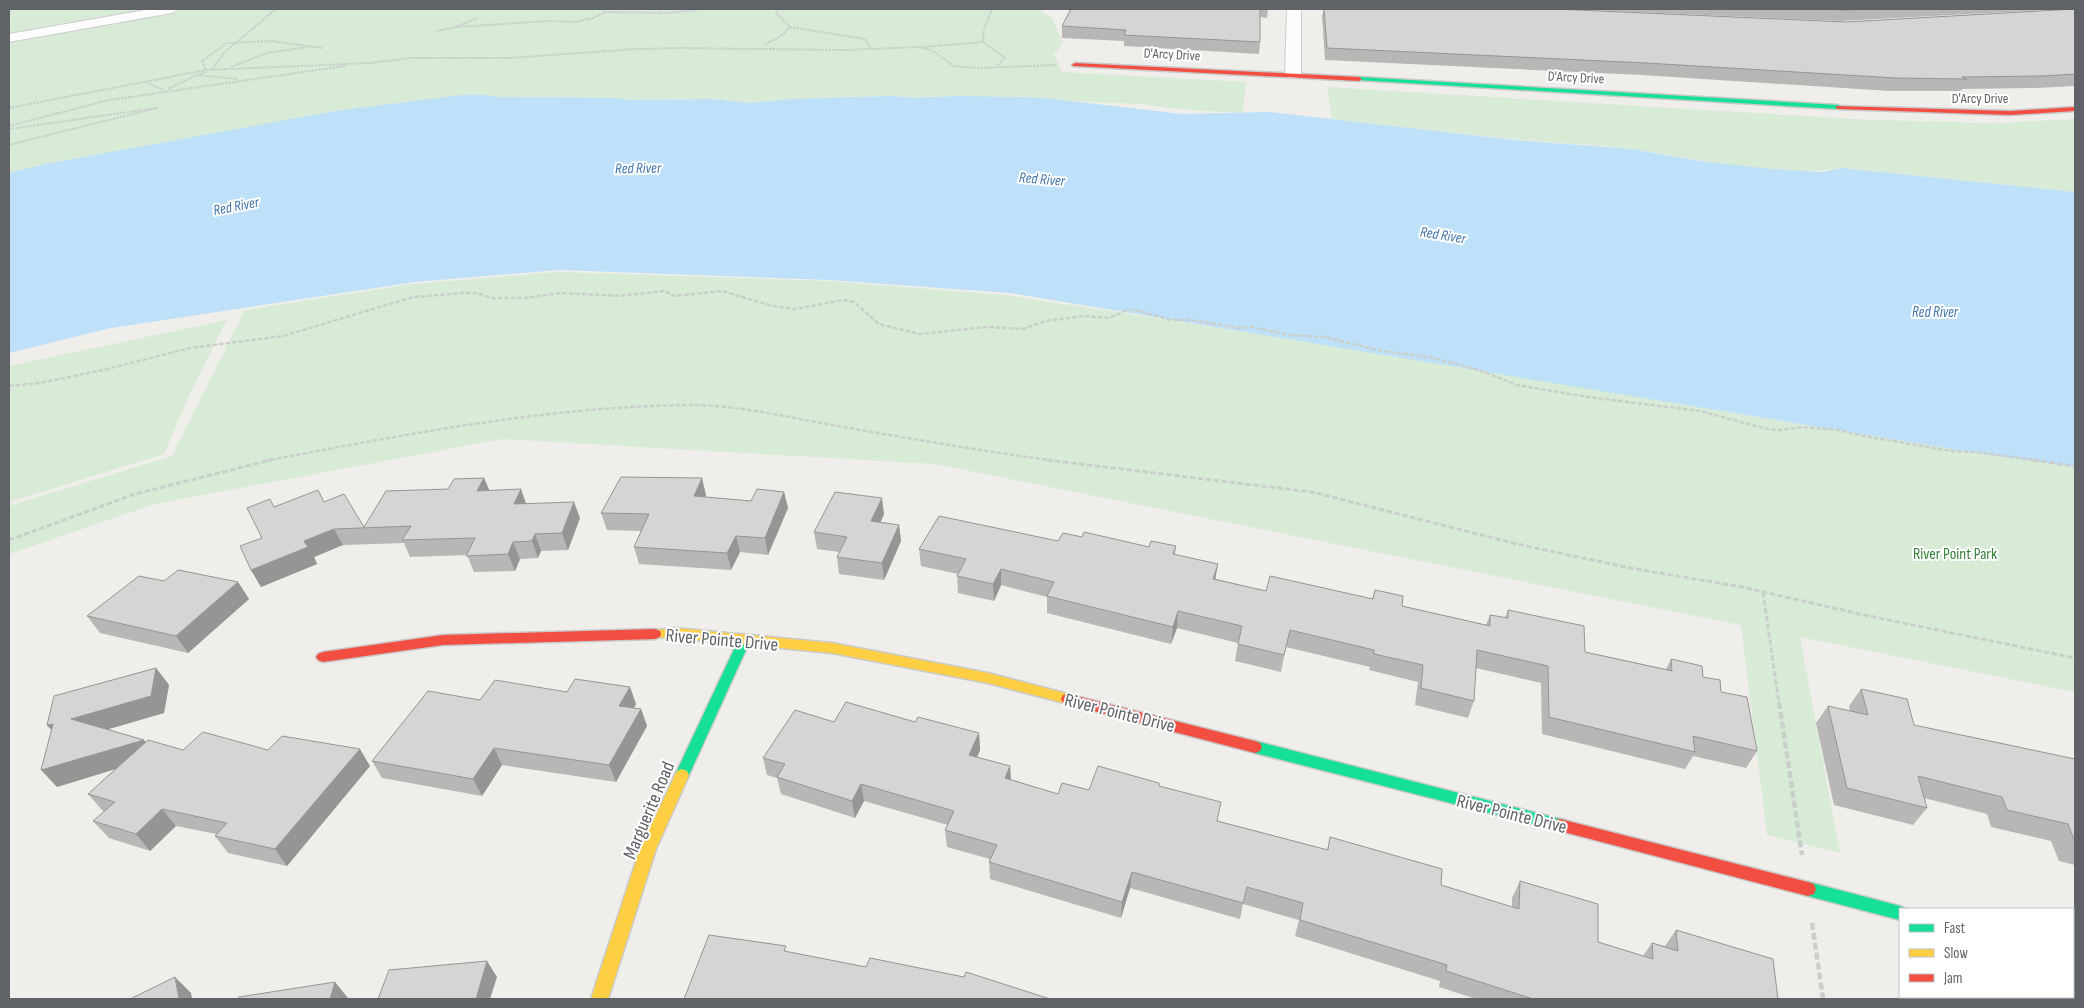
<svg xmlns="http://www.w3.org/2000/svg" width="2084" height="1008" viewBox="0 0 2084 1008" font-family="'Sofia Sans Condensed',sans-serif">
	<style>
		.green { fill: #d8ebd6 }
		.water { fill: #bfe0f9 }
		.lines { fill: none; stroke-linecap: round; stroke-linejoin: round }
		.street-casing { stroke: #cbcccc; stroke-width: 2 }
		.fast-casing { stroke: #cacacb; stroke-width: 3 }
		.slow-casing { stroke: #cacacb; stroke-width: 3 }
		.jam-casing { stroke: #cacacb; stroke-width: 3 }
		.path-far3 { stroke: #cacfcc; stroke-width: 2; stroke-dasharray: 2.5 1; stroke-linecap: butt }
		.path-far2 { stroke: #cacfcc; stroke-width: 2.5; stroke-dasharray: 4.5 2; stroke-linecap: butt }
		.path-far1 { stroke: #cacfcc; stroke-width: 3; stroke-dasharray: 5.5 2.5; stroke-linecap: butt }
		.path { stroke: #cacfcc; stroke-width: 4.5; stroke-dasharray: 7 3; stroke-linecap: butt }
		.street { fill: #fdfcfc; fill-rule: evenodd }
		.fast { fill: #16e098; fill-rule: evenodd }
		.slow { fill: #ffcf43; fill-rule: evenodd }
		.jam { fill: #f24e42; fill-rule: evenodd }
		.wall { fill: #b8b7b5 }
		.shaded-wall { fill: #969594 }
		.building { fill: #d6d5d3; stroke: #969594 }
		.labels { text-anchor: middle; stroke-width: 4; stroke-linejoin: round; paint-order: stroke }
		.far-street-label { font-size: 14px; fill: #5f6368; stroke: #fff }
		.far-water-label { font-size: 15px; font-style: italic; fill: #4174aa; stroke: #fff }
		.park-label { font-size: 16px; fill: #348238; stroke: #fff }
		.near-street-label { font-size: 19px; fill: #5f6368; stroke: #fff }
	</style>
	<rect width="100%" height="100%" fill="#efeeea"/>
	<path class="green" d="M9,9H1042L1041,11L1052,18L1063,42L1057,52H1053L1062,72L1246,82L1243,113L1175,109L1140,104L959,96L914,98L892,96L790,99L750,103L712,99L629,100L619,98L497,97L485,95L45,164L9,173Z
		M1327,87L1872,120L1998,123L2075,119V192L1841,168C1771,180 1699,157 1630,149C1591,144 1552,143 1513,139C1452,133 1392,126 1332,119Z
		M558,272L828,281L1005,295L2075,458V692L1800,637L1840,853L1767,835L1741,625L935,464L502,439L155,504L9,554V506L172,456L245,310L413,284Z
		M227,320L187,400L164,454L9,502V366Z"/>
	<path class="water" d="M462,95H485L497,97L619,98L629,100L712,99L750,103L790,99L893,96L914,98L959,96L1045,98L1182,114L1269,112L1515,140L1632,149L1701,161L1771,169L1822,172L1841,168L2075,192V467L1988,455L1010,293L829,280L559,270L415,282L111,328L9,353V173L45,164L335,111Z"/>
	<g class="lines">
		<g class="street-casing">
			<path id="street" d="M151,9H179L172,13L9,42V34Z
				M1287,9H1301V75L1298,78H1288L1285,75Z
				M2034,9H2052L2075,17V26L2035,12Z
				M2073,939L2075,940V978L2073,977Z"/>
		</g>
		<g class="fast-casing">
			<path id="fast" d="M1359,77L1838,105L1841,107L1838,109L1357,80L1356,79Z
				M744,636L749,638L750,641L689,775L687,779L682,781L677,779L675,775L738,641L739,638Z
				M1255,741L1560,819L1565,820L1568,825L1565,830L1560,831L1255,753L1250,751L1248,747L1250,743Z
				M1808,882L1900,906L1906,909H1900V920L1808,896L1802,894L1800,889L1802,884Z"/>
		</g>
		<g class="slow-casing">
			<path id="slow" d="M675,628L832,643L988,673L1068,694L1073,695L1075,699L1073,703L1068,704L988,683L832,653L675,638L650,637L649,634L650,631Z
				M682,769L687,771L689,775L656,849L608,999H591L640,849L677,771Z"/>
		</g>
		<g class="jam-casing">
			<path id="jam" d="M1075,63L1359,77L1362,79L1359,81L1073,66L1072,65Z
				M1836,106L2010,111L2075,107V111L2010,115L1838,109L1836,108Z
				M655,629L660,631L661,634L660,637L655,639L443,645L323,662L318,660L316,657L318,654L323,652L443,635Z
				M1068,694L1255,741L1260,743L1262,747L1260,751L1255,753L1063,703L1061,699L1063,695Z
				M1560,819L1808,882L1814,884L1816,889L1814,894L1808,896L1560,831L1555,830L1552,825L1555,820Z"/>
		</g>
		<path class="path-far3" d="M779,9L776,13L790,27L865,39L870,47
			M992,9L984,29L983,42L1005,58L997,66
			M456,27L549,21L575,22L593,18L605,12L669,13L703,9
			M436,31L456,27L477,18
			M765,44L780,37L790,27
			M923,47L983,42
			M322,48L272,41L227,43L202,61L206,70L370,63L410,58H509L636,49L680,48L845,50L917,47L931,50L954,66L980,68L1055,65
			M231,67L267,53L307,47
			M212,69L224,53L276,9
			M197,75L206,72
			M146,82L165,91
			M168,89L197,75L238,79
			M9,108L206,70
			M9,126L109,100L345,66
			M9,129L157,108L9,145"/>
		<path class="path-far2" d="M9,386L40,383L103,370L190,348L283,336L413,297L465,293H477L491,298H524L561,293L619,296L665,291L674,296L722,291L773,306L795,309L844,300L854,302L879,324L919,334L987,327L1024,329L1045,321L1085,316L1109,318L1127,310H1136L1171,320H1190L1239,328L1252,327L1289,335L1324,337L1382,351L1430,357L1479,370L1517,385L1588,397L1700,411L1767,429L1780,430L1802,427L1840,430L1853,434L1951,451L1977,452L2042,461
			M264,461C402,435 551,406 691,405C739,405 791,418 838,426C911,439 983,451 1056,461"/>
		<path class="path-far1" d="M1047,460L1312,492L1517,544L1630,568L1742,587L1864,615L2075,658
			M2033,460L2075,466
			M9,540L135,494L271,460
			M1763,592L1779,703"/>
		<path class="path" d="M1779,702L1802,855
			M1812,923L1823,999"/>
		<use href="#street" class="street"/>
		<use href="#fast" class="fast"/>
		<use href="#slow" class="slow"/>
		<use href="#jam" class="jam"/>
	</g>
	<path class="wall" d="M1067,9H1268L1267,18L1260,17V42L1259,54L1124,46V41L1062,38V26L1070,11Z
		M1324,9H1555L1846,22L2075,9V86L2036,88L1962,89L1961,91H1890L1642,75L1325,60L1322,16Z
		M1566,9H2064L1841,21Z
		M484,478L489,491L526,504L580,518L568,550L541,551L538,558L520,559L515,571L474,572L467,555L410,557L404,543L343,545L314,557L317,564L261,587L251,570L274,507L324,502L364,527L448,489Z
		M784,492L788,508L768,555L740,552L731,570L639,564L634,547L641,531L607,530L601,513L706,495L705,497L751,501Z
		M884,514L881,522L899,525L901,541L884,580L839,574L837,557L839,552L817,549L814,532Z
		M1082,537L1149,547L1176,546L1175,555L1216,579L1266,591L1372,599L1375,590L1402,606L1486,625L1490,615L1505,618L1508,610L1585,652L1666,669L1671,659L1703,677L1721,692L1757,751L1746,768L1693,756L1685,769L1542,734L1541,683L1476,668L1474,701L1468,718L1415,705L1418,682L1369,670L1370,667L1286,647L1281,672L1235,661L1238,643L1177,628L1171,644L1047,613V597L1001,585L994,601L958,593L957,576L958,574L921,566L919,549L1058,541Z
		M164,581L238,582L249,599L188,653L100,633L87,616Z
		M156,668L169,685L164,713L108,729L146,742L183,750H268L370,766L287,866L228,853L215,836L216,834L176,826L150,851L109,838L93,821L105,811H103L88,794L115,769L57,787L51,730L47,725Z
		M1861,689L1914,725L2075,759V865L2059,861L2051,841L1991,827L1987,814L1924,798L1927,808L1913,825L1834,805L1816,723L1828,706L1850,711L1849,706Z
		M480,700L636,704L634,708L641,709L647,726L616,782L502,765L482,796L382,778L372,761Z
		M834,722H915L979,733L980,750L977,757L1010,766L1011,780L1058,794L1159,783V786L1218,821L1327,850L1330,837L1441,885L1512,907V898L1520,881L1598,942L1643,956L1652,943L1665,946L1676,930L1778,999H1476L1439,987L1440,981L1295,936L1299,920L1243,904L1240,919L1130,888L1121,918L990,879L989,862L990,859L947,847L945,830L948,825L864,801L855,818L781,794L777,778L767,775L763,758Z"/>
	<path class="shaded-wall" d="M484,478L491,494L477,491Z
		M702,478L706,495L698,513L694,496Z
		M521,489L527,506L514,504Z
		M784,492L788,508L768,555L765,538Z
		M882,498L884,514L873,538L871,521Z
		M574,502L580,518L568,550L562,533Z
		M899,525L901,541L884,580L882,563Z
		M334,529L343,545L314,557L317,564L261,587L251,570L304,541Z
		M535,534L541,551L538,558L532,541Z
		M736,536L740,552L731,570L727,553Z
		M513,542L520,559L515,571L508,554Z
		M1218,564L1215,581L1213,579Z
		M1001,569V585L994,601L993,584Z
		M238,582L249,599L188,653L176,636Z
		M1178,611L1177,628L1171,644L1173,627Z
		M156,668L169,685L164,713L85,736L71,719Z
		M630,687L636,704L625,723L619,706Z
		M641,709L647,726L616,782L609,765Z
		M53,724L62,742L47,725Z
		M979,733L980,750L971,772L969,755Z
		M144,740L158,756L57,787L41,770Z
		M494,748L502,765L482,796L473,779Z
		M360,749L370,766L287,866L275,849Z
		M1010,766L1011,783L1005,778Z
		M861,784L864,801L855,818L852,801Z
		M162,809L176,826L150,851L136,834Z
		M1132,872L1130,888L1121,918L1122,902Z
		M487,961L497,977L490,999H476Z
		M175,977L191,993L192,999H179Z
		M335,982L348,998V999H330Z"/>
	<path class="building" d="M1071,9H1260V42L1124,35L1126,30L1062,26Z
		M1324,9H1555L1846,22L2075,9V74L2042,76L1962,77L1967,79L1896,78L1646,63L1327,48Z
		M1813,9H1872L1846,10Z
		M621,477L702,478L694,496L751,501L757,489L784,492L765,538L736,536L727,553L634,547L649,514L601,513Z
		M484,478L477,491L521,489L514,504L574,502L562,533L535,534L532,541L513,542L508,554L466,556L475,538L402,540L411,526L334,529L304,541L308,547L251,570L240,546L262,538L247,508L270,499L274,507L318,490L324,502L344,494L364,527L386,491L448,489L454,479Z
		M835,492L882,498L871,521L899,525L882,563L837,557L847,537L814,532Z
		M939,516L1058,541L1063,533L1082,537L1084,532L1149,547L1151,541L1176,546L1173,554L1218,564L1213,579L1266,591L1270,576L1373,599L1375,590L1403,596L1402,606L1490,626V615L1508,618V610L1584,626L1585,652L1672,671L1671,659L1702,666L1703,677L1720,680L1721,692L1747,697L1757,751L1693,736L1695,752L1549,717L1548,666L1477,650L1474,701L1421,688L1423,665L1374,654V650L1290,630L1284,655L1238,644L1242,626L1178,611L1173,627L1047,596L1054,582L1001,569L993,584L957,576L966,559L919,549Z
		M178,570L238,582L176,636L87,616L139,576L164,581Z
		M156,668L151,696L71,719L144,740L41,770L53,724L47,725L54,696Z
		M575,679L630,687L619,706L641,709L609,765L494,748L473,779L372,761L428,691L480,700L495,680L567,692Z
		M1861,689L1907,699L1914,725L2075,759V842L2068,824L2007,810L2002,797L1918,776L1927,808L1847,788L1828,706L1868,715Z
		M846,702L915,722L918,717L979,733L969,755L1010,766L1005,778L1058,794L1062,783L1089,790L1098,766L1159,783V786L1221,802L1217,821L1328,850L1330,837L1442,869L1441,885L1519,909L1520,881L1598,904V942L1653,959L1652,943L1678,951L1676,930L1773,959L1778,999H1533L1446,971L1447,965L1300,920L1303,903L1247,887L1243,903L1132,872L1122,902L989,862L997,845L945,830L954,811L861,784L852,801L777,777L785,764L763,758L795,710L834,722Z
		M203,732L268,750L282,736L360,749L275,849L215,836L227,823L162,809L136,834L93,821L115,802L88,794L148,740L183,750Z
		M709,935L786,946L784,951L866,967L870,958L964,977L966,972L1050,999H684Z
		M487,961L476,999H378L389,970Z
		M175,977L179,999H130Z
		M335,982L330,999H238L239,997Z"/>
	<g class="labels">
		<g class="far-street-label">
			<text transform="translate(1172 54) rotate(3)" y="5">D'Arcy Drive</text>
			<text transform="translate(1576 77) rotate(3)" y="5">D'Arcy Drive</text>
			<text x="1980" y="103">D'Arcy Drive</text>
		</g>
		<g class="far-water-label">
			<text transform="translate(638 168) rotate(-1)" y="5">Red River</text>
			<text transform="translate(1042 179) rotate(5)" y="5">Red River</text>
			<text transform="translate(236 206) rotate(-11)" y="5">Red River</text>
			<text transform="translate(1443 235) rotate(9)" y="5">Red River</text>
			<text x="1935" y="317">Red River</text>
		</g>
		<g class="park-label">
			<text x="1955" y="559">River Point Park</text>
		</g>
		<g class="near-street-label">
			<text transform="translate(722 639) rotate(5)" y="7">River Pointe Drive</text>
			<text transform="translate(1120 712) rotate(14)" y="7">River Pointe Drive</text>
			<text transform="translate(648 810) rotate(-67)" y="7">Marguerite Road</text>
			<text transform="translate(1512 813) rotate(14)" y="7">River Pointe Drive</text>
		</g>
	</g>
	<rect width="2084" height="1008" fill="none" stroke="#5f6368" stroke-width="20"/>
	<rect x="1899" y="908" width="175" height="90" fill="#ffffff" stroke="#bfc1c3"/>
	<rect x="1909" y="924" width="25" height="8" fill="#16e098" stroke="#bfc1c3"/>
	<text x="1944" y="933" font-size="15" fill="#5f6368">Fast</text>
	<rect x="1909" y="949" width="25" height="8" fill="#ffcf43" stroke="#bfc1c3"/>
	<text x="1944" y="958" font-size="15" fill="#5f6368">Slow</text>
	<rect x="1909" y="974" width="25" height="8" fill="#f24e42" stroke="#bfc1c3"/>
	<text x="1944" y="983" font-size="15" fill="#5f6368">Jam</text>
</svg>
